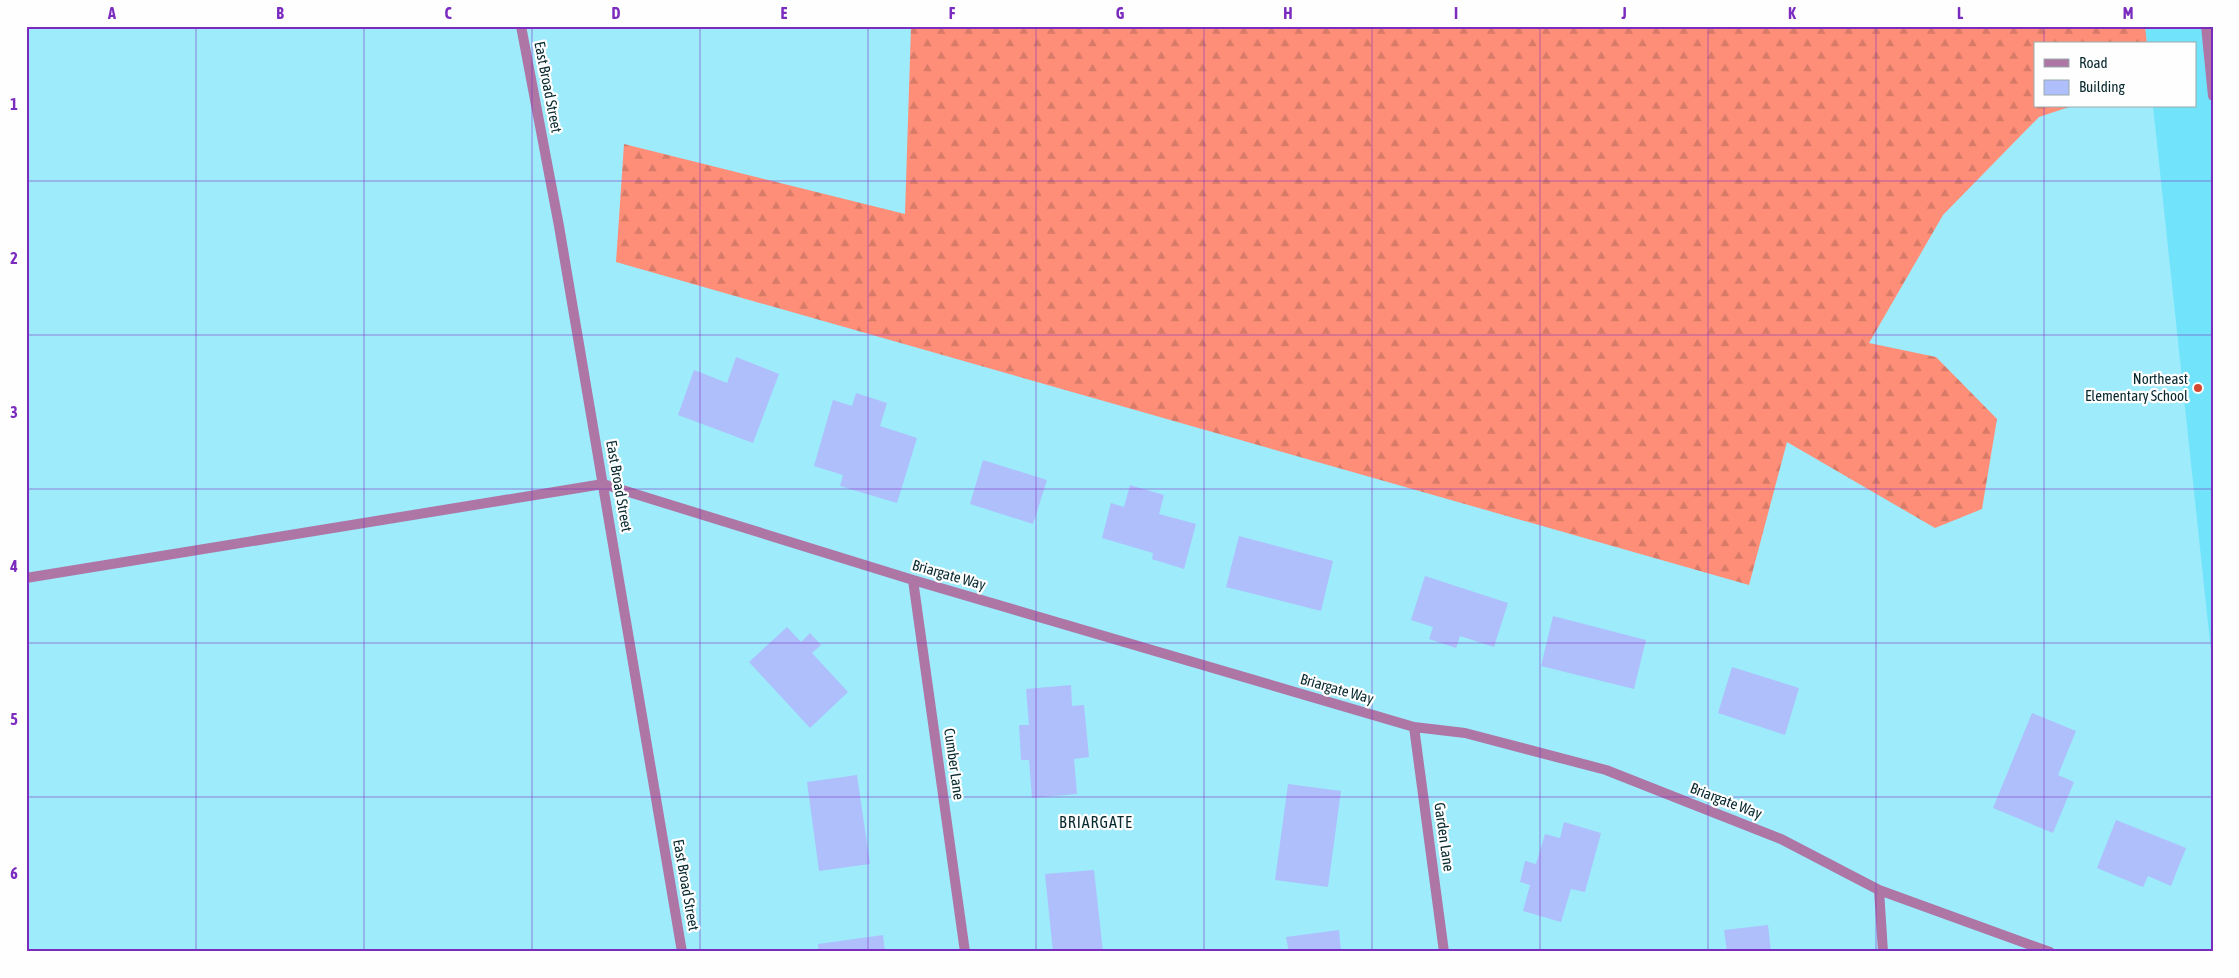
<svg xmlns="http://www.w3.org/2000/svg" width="2239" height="978" viewBox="0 0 2239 978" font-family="'Asap Condensed',sans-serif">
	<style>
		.built { fill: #71e3fa }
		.forest { fill: url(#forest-firs) }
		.building { fill: #aebffc }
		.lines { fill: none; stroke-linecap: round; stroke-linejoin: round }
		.service { stroke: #ae76a5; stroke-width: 10 }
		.minor { stroke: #ae76a5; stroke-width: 10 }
		.tertiary { stroke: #ae76a5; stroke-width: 10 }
		.grid { fill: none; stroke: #7b2cbf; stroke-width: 1; stroke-opacity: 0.55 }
		.poi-dot { fill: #d3482e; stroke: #fefefe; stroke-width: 2 }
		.labels { text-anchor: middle; stroke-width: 4.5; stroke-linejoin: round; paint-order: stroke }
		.street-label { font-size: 15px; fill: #07292f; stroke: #fefefe }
		.poi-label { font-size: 15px; fill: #07292f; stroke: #fefefe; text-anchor: end }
		.neighbourhood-label { font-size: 16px; letter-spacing: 1px; fill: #07292f; stroke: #fefefe }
		.neatline { fill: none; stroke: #7b2cbf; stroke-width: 2 }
		.grid-label { font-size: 16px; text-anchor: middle; font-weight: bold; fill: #7b2cbf }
	</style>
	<defs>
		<pattern id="forest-firs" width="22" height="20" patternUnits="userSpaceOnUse" patternTransform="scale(1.25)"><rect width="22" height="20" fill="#fe8e78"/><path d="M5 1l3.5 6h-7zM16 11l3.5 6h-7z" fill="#d87a68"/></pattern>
	</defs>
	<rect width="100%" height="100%" fill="#9eebfc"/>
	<path class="built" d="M2145,26H2213V670L2153,106H2195V44H2147Z"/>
	<path class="forest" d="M911,26H2145L2147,44H2035V106H2072L2039,117L1943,215L1869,343L1936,357L1997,419L1982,509L1935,528L1787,442L1749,585L616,262L624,144L905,214Z"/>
	<path class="building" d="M736,357L779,374L753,443L678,415L694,370L727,383Z
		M856,393L887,403L880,426L917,438L897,503L840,486L843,475L814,466L833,400L852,406Z
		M983,460L1047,480L1033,524L970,504Z
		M1130,485L1164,495L1159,514L1196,524L1184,569L1152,559L1153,553L1102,538L1111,503L1124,507Z
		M1239,536L1333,561L1321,611L1226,587Z
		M1425,576L1508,603L1494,647L1460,636L1456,648L1429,639L1433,627L1411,620Z
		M1553,616L1646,640L1634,689L1541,666Z
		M787,627L801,642L810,633L821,645L812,653L848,692L810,728L749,662Z
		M1732,667L1799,688L1785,735L1718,713Z
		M1071,685L1072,706L1084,705L1089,757L1074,759L1077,794L1032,798L1029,760H1021L1019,725H1029L1026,689Z
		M2032,713L2076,731L2058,775L2074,782L2053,833L1993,808Z
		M857,775L870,864L819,871L807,782Z
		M1288,784L1341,791L1328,887L1275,880Z
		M2116,820L2186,848L2171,886L2148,876L2143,887L2097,868Z
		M1564,822L1601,833L1585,892L1571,889L1561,922L1523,911L1530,885L1520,882L1525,861L1536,864L1545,834L1560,838Z
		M1094,870L1103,952H1053L1045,874Z
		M1768,925L1771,952H1727L1724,930Z
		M1339,930L1341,952H1289L1286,937Z
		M883,935L885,952H819L818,944Z"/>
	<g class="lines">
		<path class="service" d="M2206,26L2213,96"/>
		<path class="minor" d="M26,578L603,484L913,580L1414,727L1465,733L1606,770L1781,839L1879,890L2050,952
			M913,580L965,952
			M1414,727L1444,952
			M1879,890L1883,952"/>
		<path class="tertiary" d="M521,26L559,226L682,952"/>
	</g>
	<path class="grid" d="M196,26V952M364,26V952M532,26V952M700,26V952M868,26V952M1036,26V952M1204,26V952M1372,26V952M1540,26V952M1708,26V952M1876,26V952M2044,26V44M2044,106V952M26,181H2213M26,335H2213M26,489H2213M26,643H2213M26,797H2213"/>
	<circle class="poi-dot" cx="2198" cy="388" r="5"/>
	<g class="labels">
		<g class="street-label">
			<text transform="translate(548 87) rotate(79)" y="5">East Broad Street</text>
			<text transform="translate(619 486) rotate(80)" y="5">East Broad Street</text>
			<text transform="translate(949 575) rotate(16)" y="5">Briargate Way</text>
			<text transform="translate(1337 689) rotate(16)" y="5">Briargate Way</text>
			<text transform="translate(954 764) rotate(82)" y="5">Cumber Lane</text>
			<text transform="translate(1726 801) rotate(21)" y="5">Briargate Way</text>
			<text transform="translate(1444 837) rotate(82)" y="5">Garden Lane</text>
			<text transform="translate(686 885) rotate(80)" y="5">East Broad Street</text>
		</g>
		<g class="poi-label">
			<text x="2188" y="384">Northeast<tspan x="2188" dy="17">Elementary School</tspan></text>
		</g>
		<g class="neighbourhood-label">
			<text x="1096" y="828">BRIARGATE</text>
		</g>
	</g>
	<rect width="2239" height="978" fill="none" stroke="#fefefe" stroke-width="55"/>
	<rect x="2034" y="42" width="162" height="65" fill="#fefefe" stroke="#9ba9ab"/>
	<rect x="2044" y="59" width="25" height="8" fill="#ae76a5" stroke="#9ba9ab"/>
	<text x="2079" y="68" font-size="15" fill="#07292f">Road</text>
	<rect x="2044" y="80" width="25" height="15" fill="#aebffc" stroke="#9ba9ab"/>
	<text x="2079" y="92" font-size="15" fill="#07292f">Building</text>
	<rect x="28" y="28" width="2184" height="922" class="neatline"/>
	<g class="grid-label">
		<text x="112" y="19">A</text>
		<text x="280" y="19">B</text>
		<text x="448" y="19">C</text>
		<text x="616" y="19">D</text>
		<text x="784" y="19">E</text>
		<text x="952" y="19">F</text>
		<text x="1120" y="19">G</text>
		<text x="1288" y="19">H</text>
		<text x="1456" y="19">I</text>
		<text x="1624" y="19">J</text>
		<text x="1792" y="19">K</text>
		<text x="1960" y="19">L</text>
		<text x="2128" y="19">M</text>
		<text x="14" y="110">1</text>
		<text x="14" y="264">2</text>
		<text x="14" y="418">3</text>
		<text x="14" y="572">4</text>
		<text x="14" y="725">5</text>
		<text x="14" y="879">6</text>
	</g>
</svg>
